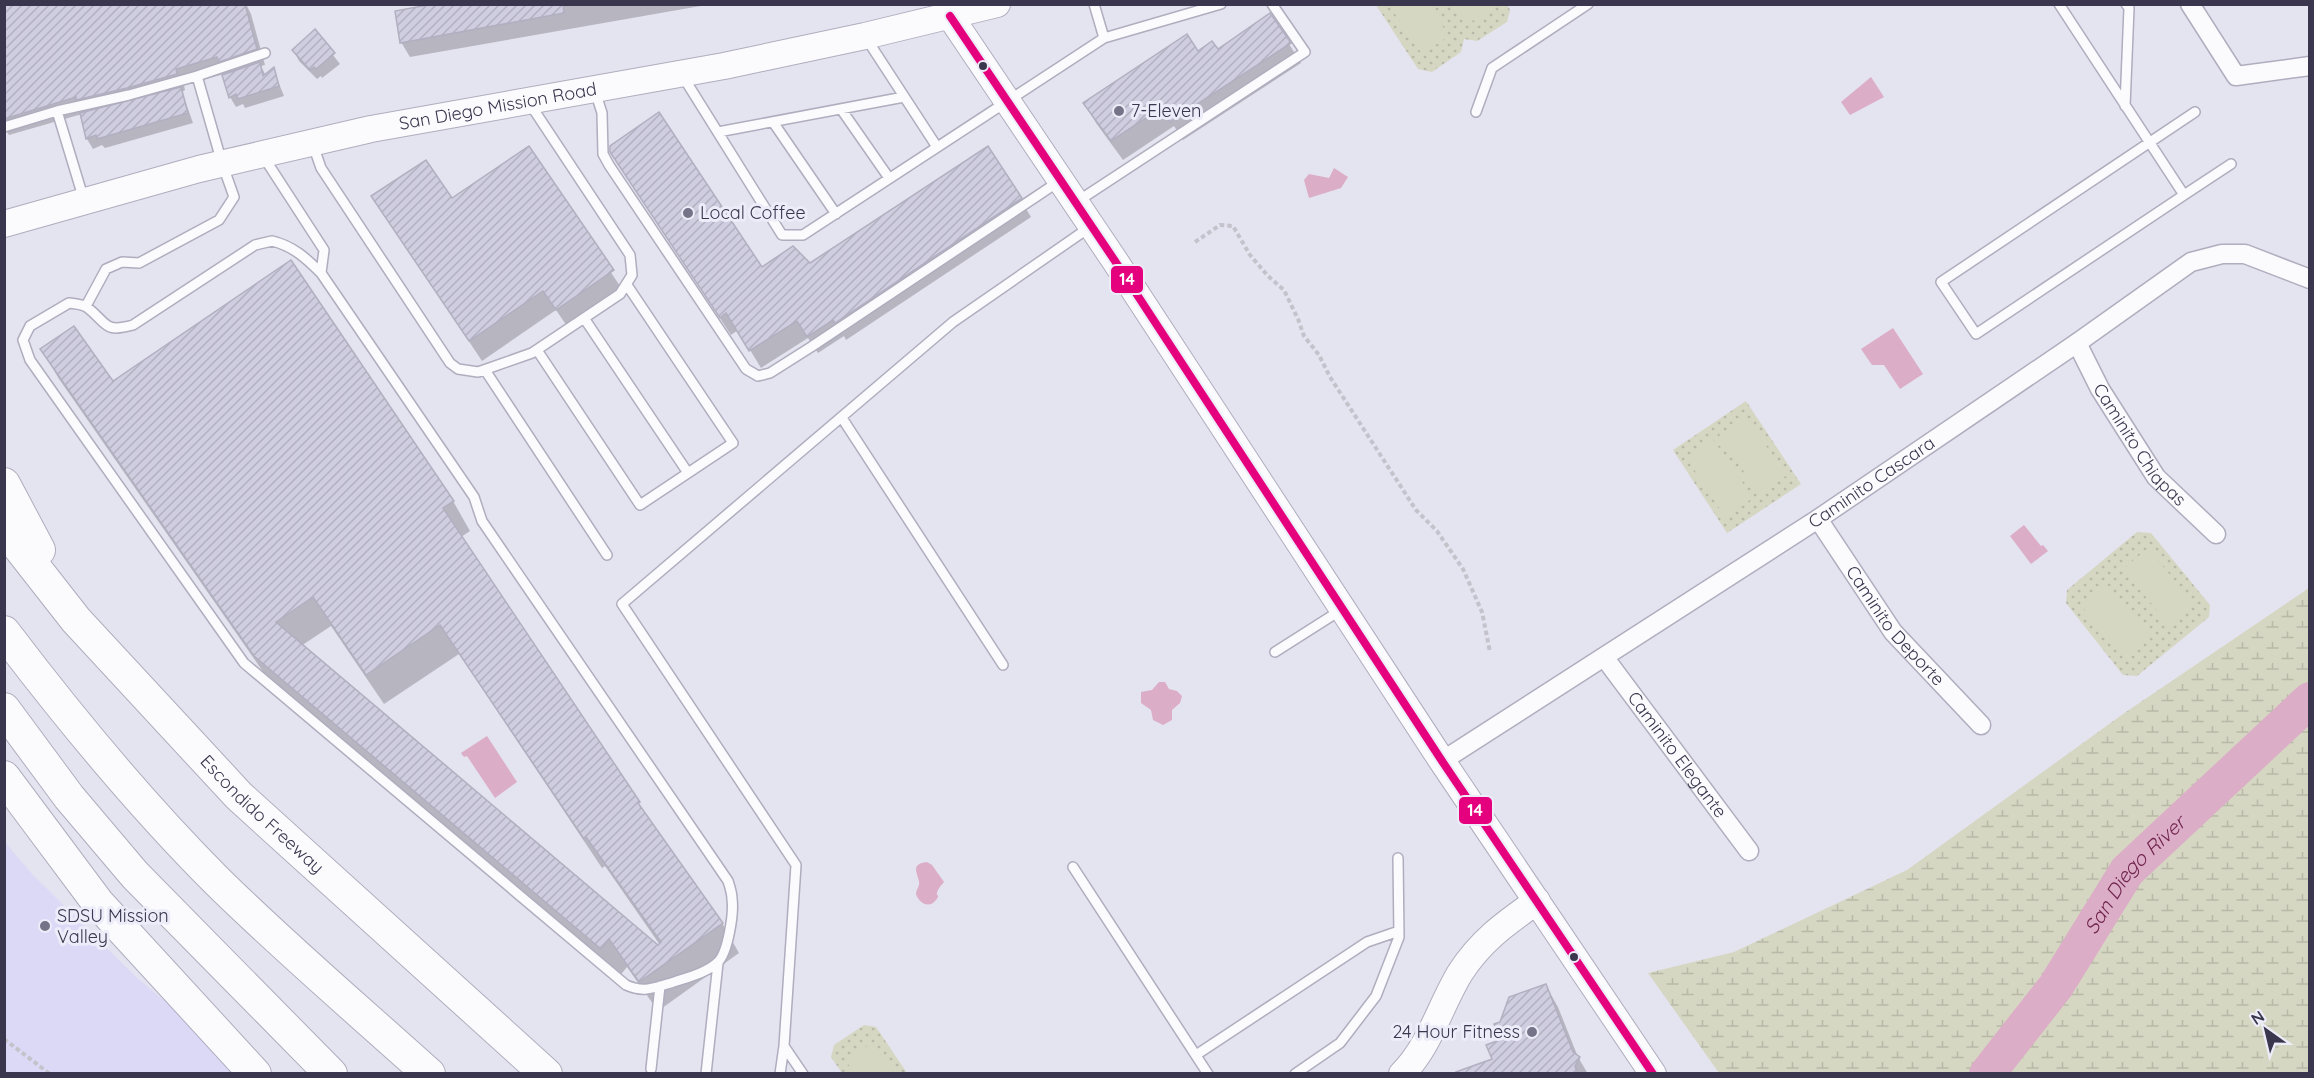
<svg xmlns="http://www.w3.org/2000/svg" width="2314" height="1078" viewBox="0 0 2314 1078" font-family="Quicksand,sans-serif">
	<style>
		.built { fill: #dcd9f6 }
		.wetland { fill: url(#wetland-marsh) }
		.park { fill: url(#park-dots) }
		.pitch { fill: #d6d7c2 }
		.water { fill: #dbadc6 }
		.shadow { fill: #0003; fill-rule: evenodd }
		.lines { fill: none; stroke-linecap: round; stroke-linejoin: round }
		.river { stroke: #dbadc6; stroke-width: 36 }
		.building { fill: url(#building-hatch); stroke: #b1afc0; stroke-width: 1.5; fill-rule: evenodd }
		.lane-casing { stroke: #afadbe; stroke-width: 12 }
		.street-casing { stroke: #afadbe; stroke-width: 21 }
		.secondary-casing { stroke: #afadbe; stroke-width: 28 }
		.highway-casing { stroke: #afadbe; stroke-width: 34 }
		.path { stroke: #c4c3cb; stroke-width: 4; stroke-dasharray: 4.5 3; stroke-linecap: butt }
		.lane { stroke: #fbfbfd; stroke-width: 9 }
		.street { stroke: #fbfbfd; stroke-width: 18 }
		.secondary { stroke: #fbfbfd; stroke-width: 26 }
		.highway { stroke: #fbfbfd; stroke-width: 32 }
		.bus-1-casing { stroke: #edecf9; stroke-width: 12 }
		.bus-1 { stroke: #e5007d; stroke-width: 8 }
		.bus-dot { fill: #39364e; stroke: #edecf9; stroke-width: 2 }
		.poi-dot { fill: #757387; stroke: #edecf9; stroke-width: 2 }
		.labels { text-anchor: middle; stroke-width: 6; stroke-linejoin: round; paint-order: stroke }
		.street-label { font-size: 18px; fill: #39364e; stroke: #edecf9 }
		.poi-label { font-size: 18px; fill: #39364e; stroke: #edecf9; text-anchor: start }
		.water-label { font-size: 20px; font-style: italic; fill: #732750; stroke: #edecf9 }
		.line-badge { stroke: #edecf9; stroke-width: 2 }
		.badge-label { font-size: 16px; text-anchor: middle; font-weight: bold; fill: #fff }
	</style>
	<defs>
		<pattern id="wetland-marsh" width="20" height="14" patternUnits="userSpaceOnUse" patternTransform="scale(1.5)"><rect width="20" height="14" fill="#d6d7c2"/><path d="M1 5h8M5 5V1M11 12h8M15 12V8" fill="none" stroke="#b8b9a8"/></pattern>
		<pattern id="park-dots" width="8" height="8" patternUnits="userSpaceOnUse" patternTransform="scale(1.5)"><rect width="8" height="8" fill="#d6d7c2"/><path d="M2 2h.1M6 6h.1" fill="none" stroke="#b8b9a8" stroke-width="1.8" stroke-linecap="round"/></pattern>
		<pattern id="building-hatch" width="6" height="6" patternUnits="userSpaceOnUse" patternTransform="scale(1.5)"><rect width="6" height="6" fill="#cfcddf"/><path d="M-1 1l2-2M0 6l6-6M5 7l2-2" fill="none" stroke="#b2b1c1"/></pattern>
	</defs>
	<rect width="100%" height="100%" fill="#e4e3f0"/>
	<path class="built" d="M4,841L33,875L136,977L251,1073H5Z"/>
	<path class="wetland" d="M2309,588V1073H1719L1648,973L1734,952L1907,870L2123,714Z"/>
	<path class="park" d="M1507,4L1510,10L1507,22L1477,41L1464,39L1461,52L1432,72L1418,69L1376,5Z
		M1746,401L1801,484L1727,533L1673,450Z
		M2137,532L2151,533L2210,605L2209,617L2137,676L2123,675L2066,603L2067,590Z
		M864,1025L876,1027L907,1073H842L831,1057L834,1045Z"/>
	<path class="pitch" d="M1389,5H1429L1449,36L1422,54Z
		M1494,5L1495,6L1468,24L1455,5Z
		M1747,417L1786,476L1759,494L1719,435Z
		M1713,439L1753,498L1725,517L1686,457Z
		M2148,548L2193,603L2168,624L2123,569Z
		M2106,583L2151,638L2125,659L2080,604Z
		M873,1042L894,1073H854L846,1061Z"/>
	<path class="water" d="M1871,77L1884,97L1850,115L1841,102Z
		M1334,168L1348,177L1341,188L1309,198L1304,180L1309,174L1329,178Z
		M1893,328L1923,374L1900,389L1884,365H1872L1861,349Z
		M2024,525L2041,546L2043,545L2048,551L2031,564L2010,536Z
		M1159,682H1165L1169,689L1177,691L1182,696L1180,703L1172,710V720L1163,725L1153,720L1151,710L1141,703V692L1152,690Z
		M487,736L517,782L495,798L467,756L464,757L461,753Z
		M927,862L932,865L944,882C942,885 939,887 938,890C934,899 942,892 936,900C929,909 919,903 916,894C916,891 918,888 919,885C921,877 907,864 927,862Z"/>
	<path class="shadow" d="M4,4H246L251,14L265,65L261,66L266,76L273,69L284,96L245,108L243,104L236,107L230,97L224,74L184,85L185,90L182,92L193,123L105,148L102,145L93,149L87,139L82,114L9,135L4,127Z
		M440,4H712L410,57L401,42Z
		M315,32L340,64L322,78L321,76L317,79L299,61L294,51Z
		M1289,44L1301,63L1183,140L1174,126L1123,160L1096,123L1085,104L1197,53Z
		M528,148L624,292L569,329L556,310L482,361L373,197L451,200Z
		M611,152L762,269L809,265L1020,199L1031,217L846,340L844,336L818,353L808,338L761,368L738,330L731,335Z
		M42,350L112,383L453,501L470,531L461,537L651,825L722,923L739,953L658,1011L627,967L618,978L273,686L59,379ZM331,626L384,704L459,654L602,868L605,866L660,945L658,947L301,646Z
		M1546,986L1558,1007L1578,1057L1588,1074H1486L1502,1041L1501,1023Z"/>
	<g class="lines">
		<path class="river" id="s1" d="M1987,1074L2056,986L2127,871L2310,700"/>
	</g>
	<path class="building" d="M4,4H245L257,49L219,62L217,57L176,69L177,74L127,88L76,100V97L4,119Z
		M433,4H563L564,13L400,43L395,11Z
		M1270,13L1291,43L1170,122L1161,108L1111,141L1083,103L1187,34L1198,51L1212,41L1218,49Z
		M315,29L335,53L316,69L314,67L310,70L292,50Z
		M260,62L263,76L274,67L279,86L238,99L236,94L229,98L222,75Z
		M181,87L188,113L97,139L96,135L86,139L80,113Z
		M659,112L762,267L793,246L810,263L988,146L1022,198L835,323L833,320L807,337L797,321L749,351L726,313L720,318L610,152V146Z
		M529,146L614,270L556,310L543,291L469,341L371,196L426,160L452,198Z
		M291,260L454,501L443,508L640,802L638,803L723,923L639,982L609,939L601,949L254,656L40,349L74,326L113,381ZM313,597L366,675L440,625L584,839L586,837L661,942L658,945L276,622Z
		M1546,984L1573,1052L1580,1057L1575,1066L1578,1074H1457L1456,1072L1492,1059L1486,1045L1500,1040L1494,1024L1500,1022L1509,997Z"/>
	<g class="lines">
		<g class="lane-casing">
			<path id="lane" d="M1094,4L1104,38L1221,4
				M2059,4L2184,195L2231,164
				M866,38L937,147
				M682,75L782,235H803L1104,38
				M197,76L265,53
				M595,91L602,113L603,154L609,165L746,369L758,376L770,373L811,347L1058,182
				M2125,106L2129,8L2126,4
				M841,109L889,178
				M57,111L129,95L197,76L222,163L234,197L219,220L139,263L122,262L106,269L86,306
				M1476,112L1492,68L1588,4
				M773,122L836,214
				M4,127L57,111L84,200
				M718,132L904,97
				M313,145L321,168L450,363L458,369L478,372L532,353L620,294L632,275L630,255L530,104
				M263,156L324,250L321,273
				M2184,195L1976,334L1941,282L2195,112
				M1078,201L1305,52L1272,4
				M272,241C293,246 306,258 321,273L474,497L482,521L728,881C730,887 732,893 732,899C734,913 728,952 718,962C707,973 685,978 671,983C652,988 644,993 626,985L244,663L30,360L23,340L30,326L69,303C75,304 83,304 88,308C108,324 104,333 133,325L255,245Z
				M584,318L688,473
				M537,350L640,505L733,443L627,285
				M485,370L607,555
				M842,418L1003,665
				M1275,652L1341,610
				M1073,867L1208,1074
				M1196,1055L1367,942L1399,931
				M651,1069L660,986
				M706,1074L718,963
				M780,1074L784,1046
				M803,1074L784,1046L796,865L622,604L953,322L1090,227
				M1295,1074L1340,1043L1376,996L1399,937L1398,858"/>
		</g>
		<g class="street-casing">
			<g id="street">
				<path d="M2190,4L2236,76L2310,66"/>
				<path id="s2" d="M2077,343L2100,389L2156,477L2216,534"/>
				<path id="s3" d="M1818,519L1893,632L1981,725"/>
				<path id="s4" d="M1604,657L1749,851"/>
				<path id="s5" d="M1442,761L1818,519L2077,343L2191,262L2222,254H2245L2310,279"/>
			</g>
		</g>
		<g class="secondary-casing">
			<g id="secondary">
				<path d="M950,16L1115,261L1442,761L1653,1074"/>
				<path id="s6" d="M4,224L199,169L371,129L724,66L865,36L997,4"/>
				<path d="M1402,1074C1430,1046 1440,1006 1460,973C1481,940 1506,923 1537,901"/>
			</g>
		</g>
		<g class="highway-casing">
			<g id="highway">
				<path d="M4,484L39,550"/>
				<path id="s7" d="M4,528L76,620L239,796L546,1074"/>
				<path d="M4,632C70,719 140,804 217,881C285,948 358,1010 429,1074"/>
				<path d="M4,709L69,797L135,875L331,1074"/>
				<path d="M4,777L98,903L255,1074"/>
			</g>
		</g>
		<path class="path" d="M1195,242L1220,225L1233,226L1250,255L1268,276L1284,290L1298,319L1304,336L1319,355L1330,377L1416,510L1437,531L1463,569L1482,612L1490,652
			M4,1039L50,1074"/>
		<use href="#lane" class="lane"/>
		<use href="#street" class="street"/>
		<use href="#secondary" class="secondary"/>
		<use href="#highway" class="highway"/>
		<g class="bus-1-casing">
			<path id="bus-1" d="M950,16L1115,261L1442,761L1653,1074"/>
		</g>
		<use href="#bus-1" class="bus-1"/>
	</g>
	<g class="bus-dot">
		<circle cx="983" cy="66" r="5"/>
		<circle cx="1574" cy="957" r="5"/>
	</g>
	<g class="poi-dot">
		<circle cx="1119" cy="111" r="6"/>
		<circle cx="688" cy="213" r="6"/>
		<circle cx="45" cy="926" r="6"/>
		<circle cx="1532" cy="1032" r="6"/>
	</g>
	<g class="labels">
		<g class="street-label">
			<text dy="6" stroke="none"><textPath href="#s6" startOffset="508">San Diego Mission Road</textPath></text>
			<text dy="6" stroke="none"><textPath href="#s2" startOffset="120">Caminito Chiapas</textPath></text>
			<text dy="6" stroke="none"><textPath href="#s5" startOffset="512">Caminito Cascara</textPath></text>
			<text dy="6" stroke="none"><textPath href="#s3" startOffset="132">Caminito Deporte</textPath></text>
			<text dy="6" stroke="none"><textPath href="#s4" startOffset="122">Caminito Elegante</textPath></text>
			<text dy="6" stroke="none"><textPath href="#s7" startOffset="386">Escondido Freeway</textPath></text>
		</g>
		<g class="poi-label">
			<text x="1131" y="117">7-Eleven</text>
			<text x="700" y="219">Local Coffee</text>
			<text x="57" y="922">SDSU Mission<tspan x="57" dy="21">Valley</tspan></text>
			<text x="1520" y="1038" text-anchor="end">24 Hour Fitness</text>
		</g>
		<g class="water-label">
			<text dy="7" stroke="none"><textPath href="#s1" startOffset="249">San Diego River</textPath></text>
		</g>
	</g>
	<g class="line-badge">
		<rect x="1110" y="265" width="34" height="29" rx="6" fill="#e5007d"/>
		<rect x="1458" y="796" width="35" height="29" rx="6" fill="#e5007d"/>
	</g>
	<g class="badge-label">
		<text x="1127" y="285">14</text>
		<text x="1475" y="816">14</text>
	</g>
	<rect width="2314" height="1078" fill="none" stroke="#39364e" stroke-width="12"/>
	<g transform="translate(2266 1030) rotate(326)" stroke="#edecf9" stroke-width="4.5" paint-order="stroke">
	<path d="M0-4.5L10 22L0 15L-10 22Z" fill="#39364e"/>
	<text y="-9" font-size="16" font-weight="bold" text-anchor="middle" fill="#39364e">N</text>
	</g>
</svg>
